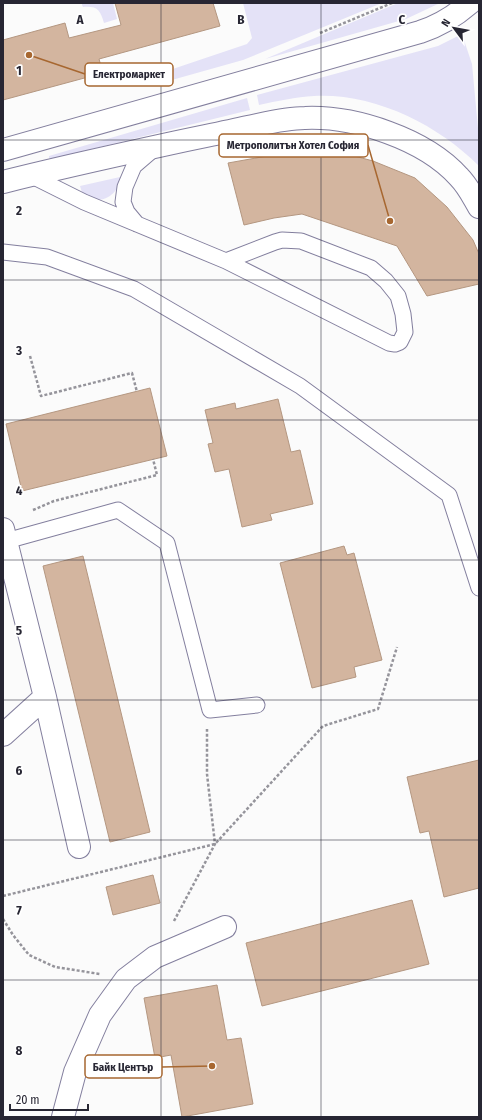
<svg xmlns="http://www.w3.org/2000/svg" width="482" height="1120" viewBox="0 0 482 1120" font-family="'Fira Sans Condensed',sans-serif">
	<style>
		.green { fill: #e4e2f7 }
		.building { fill: #d3b59f; stroke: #b49781 }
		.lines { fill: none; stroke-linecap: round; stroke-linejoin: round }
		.lane-casing { stroke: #837f9e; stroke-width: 17 }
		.street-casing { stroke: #837f9e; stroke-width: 24 }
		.highway-casing { stroke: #837f9e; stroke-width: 24 }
		.path { stroke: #95949b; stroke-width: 2.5; stroke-dasharray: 3 2; stroke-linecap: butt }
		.lane { stroke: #fff; stroke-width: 15 }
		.street { stroke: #fff; stroke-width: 22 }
		.highway { stroke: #fff; stroke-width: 22 }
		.grid { fill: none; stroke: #272633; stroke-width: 1; stroke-opacity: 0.55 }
		.grid-label { font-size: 13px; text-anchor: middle; font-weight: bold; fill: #272633; stroke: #fff; stroke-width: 3.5; stroke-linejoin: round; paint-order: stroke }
		.leader { fill: none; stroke: #a76730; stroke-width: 1.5 }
		.callout-dot { fill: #a76730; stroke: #fff; stroke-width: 1.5 }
		.callout { fill: #fff; stroke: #a76730; stroke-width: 1.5 }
		.callout-label { font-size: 11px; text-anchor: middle; font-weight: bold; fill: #272633 }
	</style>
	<rect width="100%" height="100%" fill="#fbfbfb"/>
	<path class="green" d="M82,3H113L117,19L104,23C100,10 98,6 83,7L82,5Z
		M243,3H382L243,60L154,85L148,83L146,78L247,44L252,38Z
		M398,3H440L406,19L265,59Z
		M462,34L472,64L479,139V166C437,124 374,93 314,96C296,97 277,101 259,105L257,95L438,46Z
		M247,98L250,110L51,159L49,158V156Z
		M120,177C121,194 99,208 84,195C82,193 81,189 80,186Z"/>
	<path class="building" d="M115,3H213L220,26L99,59L103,73L3,100V40L65,23L69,38L121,25Z
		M332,150L373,161L415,178L447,207L473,240L479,254V284L427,296L397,246L302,214L274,218L244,225L228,163L284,153Z
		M150,388L167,456L22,491L6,424Z
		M278,399L291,452L300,450L313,504L270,514L272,520L242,527L229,469L215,472L208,444L213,443L205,410L235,403L236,409Z
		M344,546L347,555L354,553L382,660L354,667L356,677L312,688L280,563Z
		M83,556L150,832L110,842L43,566Z
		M479,760V888L444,897L429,831L420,833L407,777Z
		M153,875L160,903L113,915L106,887Z
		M412,900L429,964L262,1006L246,943Z
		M217,985L227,1040L241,1038L253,1104L182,1117L171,1055L155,1058L144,998Z"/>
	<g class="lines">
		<g class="lane-casing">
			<path id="lane" d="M30,175L84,202L226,261L389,343L395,344L400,342L405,332L403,314L398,296L386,281L371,268L301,241L282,240L275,242L226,261
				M137,224L127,212L123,202L125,187L134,166L155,148
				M3,252L47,257L134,289L300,386L449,495L479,588
				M6,541L118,510L167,543L210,710L257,705"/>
		</g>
		<g class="street-casing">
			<path id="street" d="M3,529L45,697L79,847
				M3,735L45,697
				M63,1117L75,1072L100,1015L126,979L155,957L225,927"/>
		</g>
		<g class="highway-casing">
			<path id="highway" d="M3,150L420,32C439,26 455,16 470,3
				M3,182C58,168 113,156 168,144C195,138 222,133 248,127C267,123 286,118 305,118C355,116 425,139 459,177C468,186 473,197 479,207"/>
		</g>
		<path class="path" d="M320,33L392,3
			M30,356L41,396L132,373L137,392
			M33,510L54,501L157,475L153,459
			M3,896L215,844L323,726L378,709L397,647
			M3,919L13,935L29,955L55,967L100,974
			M174,921L215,844L207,774V729"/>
		<use href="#lane" class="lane"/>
		<use href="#street" class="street"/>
		<use href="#highway" class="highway"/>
	</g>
	<path class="grid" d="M161,3V1117M321,3V1117M3,140H479M3,280H479M3,420H479M3,560H479M3,700H479M3,840H479M3,980H479"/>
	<g class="grid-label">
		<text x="80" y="24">A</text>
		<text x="241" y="24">B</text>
		<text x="402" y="24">C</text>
		<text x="19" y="75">1</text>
		<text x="19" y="215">2</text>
		<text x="19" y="355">3</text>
		<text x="19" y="495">4</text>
		<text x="19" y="635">5</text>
		<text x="19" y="775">6</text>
		<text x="19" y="915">7</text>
		<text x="19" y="1055">8</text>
	</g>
	<path class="leader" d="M29 55L85 74M390 221L368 145M212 1066L162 1067"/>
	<g class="callout-dot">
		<circle cx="29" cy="55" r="4"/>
		<circle cx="390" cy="221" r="4"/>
		<circle cx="212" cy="1066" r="4"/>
	</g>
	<g class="callout">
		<rect x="85" y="63" width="88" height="23" rx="4"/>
		<rect x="219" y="134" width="149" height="23" rx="4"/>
		<rect x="85" y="1055" width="77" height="23" rx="4"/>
	</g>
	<g class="callout-label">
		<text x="129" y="78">Електромаркет</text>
		<text x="293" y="149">Метрополитън Хотел София</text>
		<text x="123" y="1071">Байк Център</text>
	</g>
	<rect width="482" height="1120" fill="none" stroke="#272633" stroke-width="8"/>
	<g transform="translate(454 28) rotate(302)" stroke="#ffffff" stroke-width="3" paint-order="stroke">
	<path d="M0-3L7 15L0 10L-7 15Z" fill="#272633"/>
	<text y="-6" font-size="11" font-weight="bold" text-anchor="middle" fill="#272633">N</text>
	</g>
	<path d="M10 1104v6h78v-6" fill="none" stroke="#272633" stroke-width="2"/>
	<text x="16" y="1104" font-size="12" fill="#272633" stroke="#ffffff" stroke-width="3" paint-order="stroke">20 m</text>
</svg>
